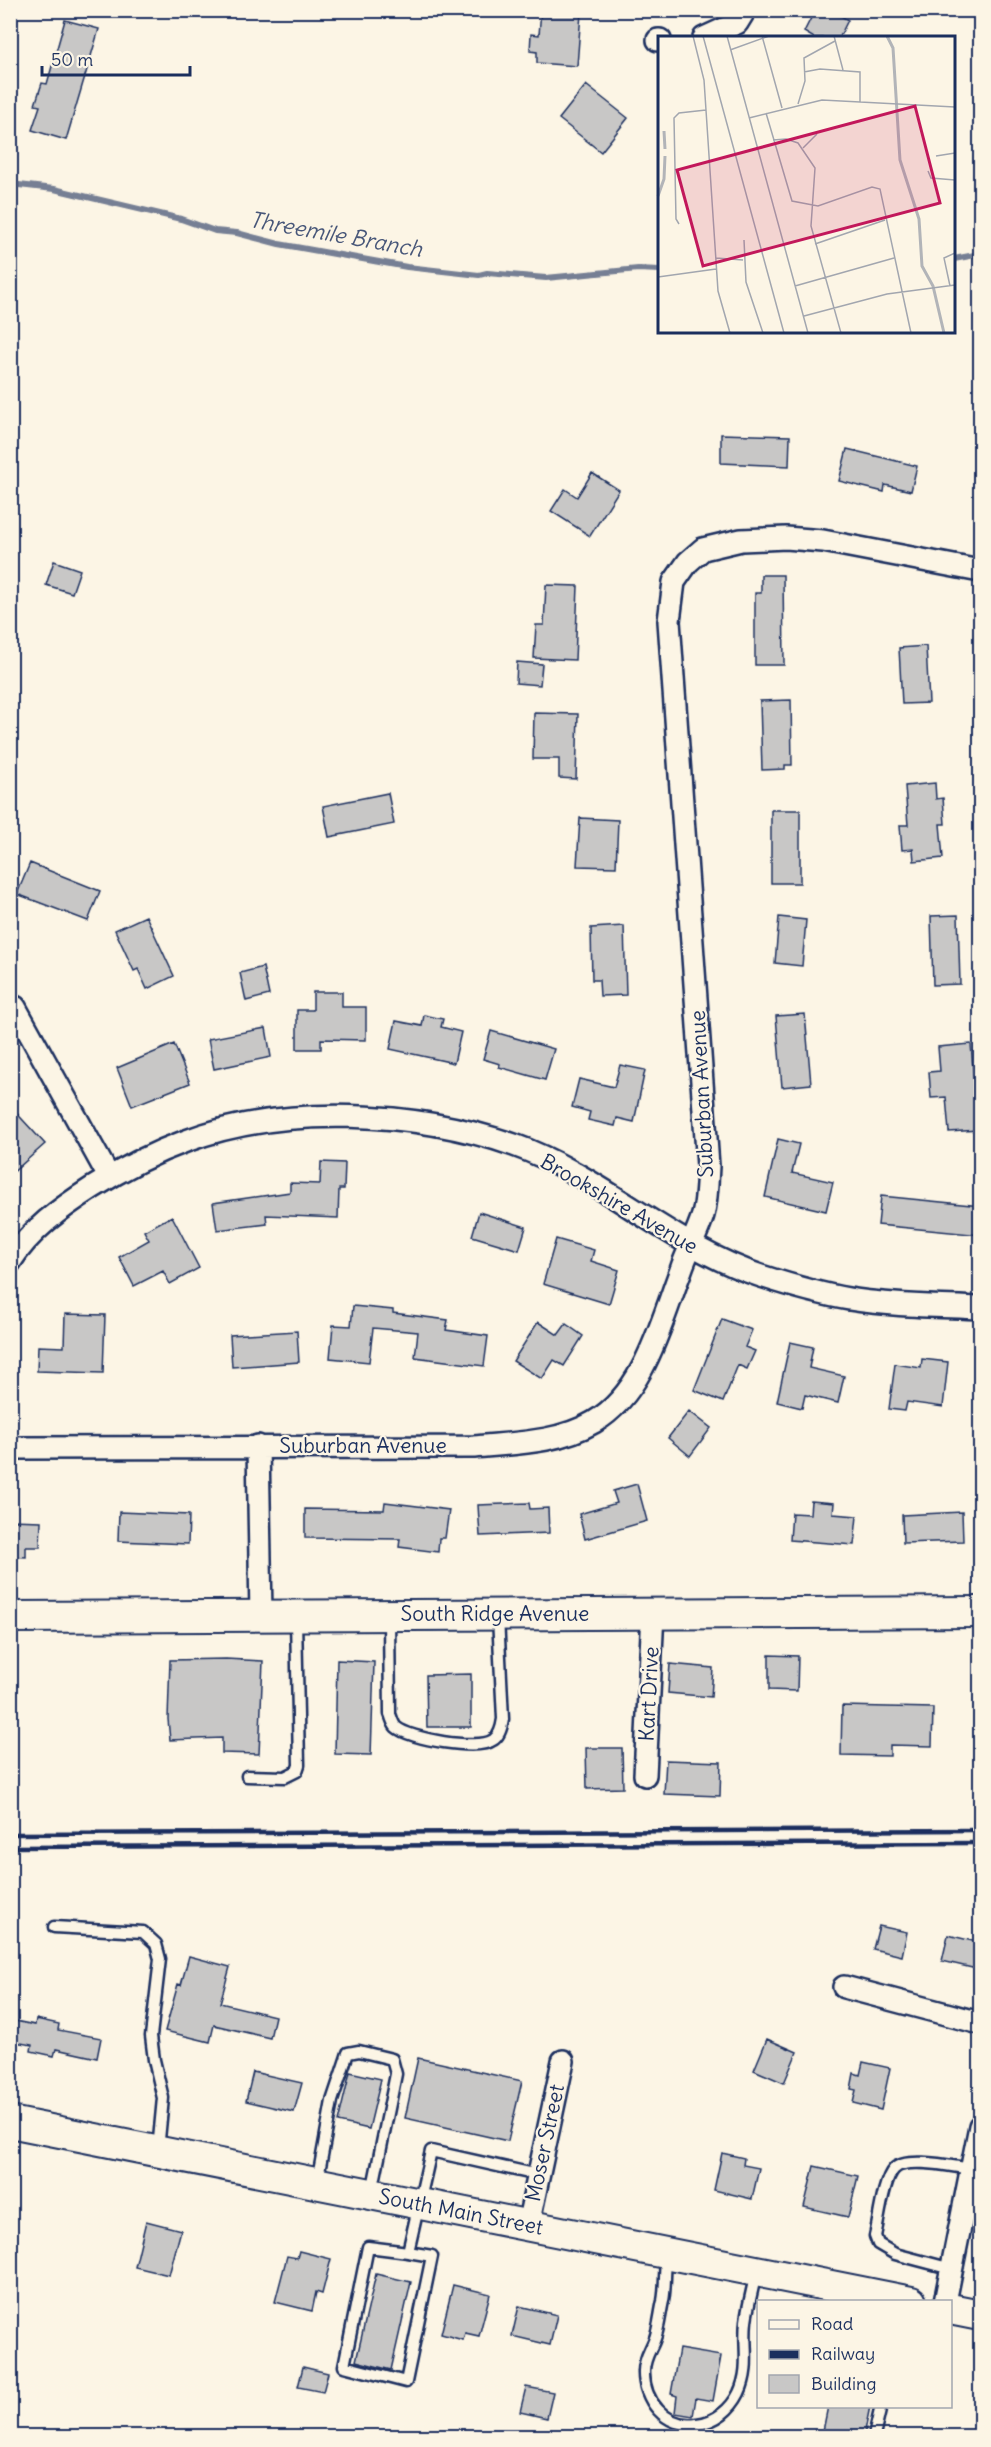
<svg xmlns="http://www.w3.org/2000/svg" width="991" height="2447" viewBox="0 0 991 2447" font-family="Delius,sans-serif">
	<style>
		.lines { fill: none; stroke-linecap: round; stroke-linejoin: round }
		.stream { stroke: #767f94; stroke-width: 6 }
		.building { fill: #c8c7c6; stroke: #1b2f5e; stroke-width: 1.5 }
		.lane-casing { stroke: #1b2f5e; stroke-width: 15 }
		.street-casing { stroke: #1b2f5e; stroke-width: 26 }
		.secondary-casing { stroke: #1b2f5e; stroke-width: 34 }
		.lane { stroke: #fcf5e5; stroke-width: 10 }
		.street { stroke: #fcf5e5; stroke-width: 21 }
		.secondary { stroke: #fcf5e5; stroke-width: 30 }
		.rail { stroke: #1b2f5e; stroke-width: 4.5 }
		.labels { text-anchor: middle; stroke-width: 4.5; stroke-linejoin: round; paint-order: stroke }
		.street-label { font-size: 21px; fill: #1b2f5e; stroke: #fcf5e5 }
		.water-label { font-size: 22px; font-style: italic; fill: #485779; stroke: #fcf5e5 }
		.inset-river { fill: none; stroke: #b2b4b8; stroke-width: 3 }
		.inset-road { fill: none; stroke: #a2a6af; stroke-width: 1.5 }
		.view { fill: #c2185b; fill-opacity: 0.15; stroke: #c2185b; stroke-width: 3 }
		.inset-edge { fill: none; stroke: #1b2f5e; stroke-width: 3 }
	</style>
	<rect width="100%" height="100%" fill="#fcf5e5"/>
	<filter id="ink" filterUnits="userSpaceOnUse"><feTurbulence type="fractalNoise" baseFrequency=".0167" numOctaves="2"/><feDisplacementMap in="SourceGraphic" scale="12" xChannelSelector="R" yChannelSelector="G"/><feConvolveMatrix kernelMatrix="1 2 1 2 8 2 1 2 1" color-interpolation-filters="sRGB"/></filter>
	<g filter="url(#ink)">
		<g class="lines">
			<path class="stream" d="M10,184L54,189L181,219L215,231L237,233L279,244L407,267L479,275L487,273L546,278L638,269L660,270
				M954,259L980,254"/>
		</g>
		<path class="building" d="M541,10L581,13L577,66L537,63V52L530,51L531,34L539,35Z
			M815,10H831L848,20L839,38H814L804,32Z
			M65,20L99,29L66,140L32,130L40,106L35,105L42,83L47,84Z
			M586,85L628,118L601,152L559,119Z
			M721,434L790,436L789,466L721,463Z
			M847,449L917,466L911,491L885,485L884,492L839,481Z
			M592,473L619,490L590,536L551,511L565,489L577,497Z
			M54,561L80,570L72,593L46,585Z
			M761,575H783L784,665H755V593H761Z
			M546,585L578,586L575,660L534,658L536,625H544Z
			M926,646L929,703L902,704L899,648Z
			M517,662L542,664L540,685L516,683Z
			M791,700L792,765H785V769L762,770L760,701Z
			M534,713L578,714L576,779L559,778V759H533Z
			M935,783L936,799L943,798L945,824H940L943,858L914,861L913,849L902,850L900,825H908L905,786Z
			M388,793L394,824L329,837L323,806Z
			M771,810H800V883H771Z
			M580,818L618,820L616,867L577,866Z
			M30,863L100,891L88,921L17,894Z
			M958,915L960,984L933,985L931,916Z
			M146,916L174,976L147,989L138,969L134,971L115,930Z
			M779,917L806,920L802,966L775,963Z
			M624,926L626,995L600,996L599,980H592L591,928Z
			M263,967L269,995L246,1001L240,973Z
			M313,992H342V1007H366V1040L321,1039V1049H297V1010H313Z
			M805,1014L811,1084L782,1087L776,1016Z
			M424,1015L443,1019L441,1027L461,1032L454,1063L390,1049L396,1021L422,1026Z
			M266,1028L271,1057L214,1069L208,1039Z
			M491,1031L554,1049L545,1080L499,1067L500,1064L483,1059Z
			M174,1044L190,1083L132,1106L117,1068Z
			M971,1044L978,1130L949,1132L946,1097L931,1098L929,1072L940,1071L938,1047Z
			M620,1065L645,1070L634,1122L617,1118L615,1126L588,1120L590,1112L572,1107L579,1079L614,1087Z
			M10,1106L45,1144L10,1175Z
			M778,1139L799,1144L792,1173L833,1182L826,1211L765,1197Z
			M321,1162L345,1163L344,1189H339L338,1218L266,1215L267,1224L217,1230L213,1203L290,1192V1183L320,1184Z
			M881,1196L981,1206V1235L878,1225Z
			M479,1212L526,1227L519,1250L472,1236Z
			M172,1216L199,1268L170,1284L163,1271L134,1286L119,1257L149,1240L144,1231Z
			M556,1239L594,1250L591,1261L619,1270L609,1304L543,1284Z
			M353,1306L393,1310V1313L448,1320L446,1330L488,1336L484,1366L415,1357L418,1332L373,1328L369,1362L330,1358L333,1325L351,1326Z
			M65,1314L105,1315L103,1373L37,1371L38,1346L64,1347Z
			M722,1319L752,1330L745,1347L755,1351L747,1369L738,1365L723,1402L694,1390Z
			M538,1322L558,1335L566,1324L583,1336L564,1366L554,1360L542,1379L513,1361Z
			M297,1331L299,1362L232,1367L230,1335Z
			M790,1342L813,1347L809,1368L844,1376L838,1403L805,1395L802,1408L777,1402Z
			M922,1359L948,1362L943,1407L907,1402L905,1411L889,1409L895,1364L921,1368Z
			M689,1411L711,1428L690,1456L668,1438Z
			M637,1484L647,1521L585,1539L579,1514L617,1503L613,1491Z
			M811,1501L834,1503L833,1514L857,1516L854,1545L790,1540L792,1513L810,1514Z
			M385,1502L449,1510L445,1538H439L438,1552L399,1547L400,1539L305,1538V1509L384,1510Z
			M529,1503L530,1509L548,1508L549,1533L480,1536L478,1505Z
			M119,1512L189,1515L188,1544L118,1541Z
			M962,1512L963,1541L903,1543L902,1515Z
			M10,1520L41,1521L40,1547H26V1557L10,1556Z
			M769,1655L798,1656L797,1691L769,1690Z
			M226,1659L263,1661L259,1754L222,1753V1738L170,1740L168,1719L170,1660Z
			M337,1660L374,1662L371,1755L335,1754Z
			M670,1664L713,1668L711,1697L668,1693Z
			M471,1674V1727H427L426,1675Z
			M842,1706L933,1708L932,1746L890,1745V1756L841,1755Z
			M586,1748H622L623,1788L587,1789Z
			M666,1760L721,1762L720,1796L664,1794Z
			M879,1926L907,1932L902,1956L873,1949Z
			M948,1935L981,1943V1970L942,1961Z
			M189,1956L230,1967L220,2003L275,2016L270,2038L214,2025L210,2042L165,2031L178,1984L181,1985Z
			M36,2019L59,2024L58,2030L101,2038L97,2058L56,2049L54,2056L31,2051L32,2045L10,2041V2020L35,2025Z
			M767,2039L797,2052L784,2083L754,2070Z
			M418,2058L522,2081L508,2141L405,2118Z
			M863,2062L890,2068L881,2110L853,2103L856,2090L851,2089L854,2073L860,2075Z
			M253,2072L302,2083L294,2112L246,2101Z
			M350,2072L381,2079L369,2129L338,2122Z
			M722,2153L744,2158L743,2165L759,2168L752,2199L714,2190Z
			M814,2166L858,2176L848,2217L804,2207Z
			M146,2221L181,2230L169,2275L135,2267Z
			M299,2251L331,2259L322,2294L316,2292L312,2311L275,2302L287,2256L297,2258Z
			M376,2274L411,2282L391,2370L356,2361Z
			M453,2285L490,2294L479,2336L465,2333L463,2340L441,2334Z
			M519,2306L557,2315L550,2345L512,2336Z
			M679,2349L721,2356L713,2401L696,2398L693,2416L675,2413L677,2396L671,2394Z
			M303,2367L328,2373L323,2392L298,2387Z
			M526,2387L553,2392L547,2418L520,2412Z
			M828,2406H870L864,2436H822Z"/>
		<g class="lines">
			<g class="lane-casing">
				<path id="lane" d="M389,1618L390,1714C392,1719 393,1724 396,1727C409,1739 478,1751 493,1740C500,1736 502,1726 503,1719L498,1617
					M247,1776L285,1777L297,1771L299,1765L296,1618
					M54,1927L143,1932L156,1944L160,1959L151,2036L154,2060L163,2098L158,2150
					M317,2183L332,2101L348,2053L359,2051L392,2059L396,2074L372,2192
					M408,2252L368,2247L344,2366L406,2382L432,2256L408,2252L431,2151L538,2175
					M667,2256C664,2271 666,2285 663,2301C660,2314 659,2329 654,2341C650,2351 644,2359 644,2371C643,2400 666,2429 697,2424C716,2422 731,2409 739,2393C751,2367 743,2347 746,2321C748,2305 753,2288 756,2272
					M952,2269L895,2254L878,2244L875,2236C879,2220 883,2180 894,2169C906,2156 955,2167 972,2169
					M874,2436L881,2406"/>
			</g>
			<g class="street-casing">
				<path id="street" d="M704,38L737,23L745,10
					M658,40H660
					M15,1007L109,1177
					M10,1262C30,1230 61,1208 92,1188C122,1169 153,1153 186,1141C285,1104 416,1111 514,1145C602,1176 671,1247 761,1276C789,1285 820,1294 849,1299C892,1306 937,1306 980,1308
					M258,1446L261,1615
					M10,1448L474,1447C515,1443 558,1443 594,1422C645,1392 661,1322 681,1270C687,1252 697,1234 703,1215C707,1200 707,1182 708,1166L669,621L674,582L688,562L703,549L741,540L786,538L823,541L980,571
					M645,1775L653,1613
					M844,1987L980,2023
					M528,2225L563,2061
					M945,2302L980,2126"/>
			</g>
			<g class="secondary-casing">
				<path id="secondary" d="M10,1617L980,1612
					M10,2122L911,2302
					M950,2309L980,2315"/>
			</g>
			<use href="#lane" class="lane"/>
			<use href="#street" class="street"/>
			<use href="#secondary" class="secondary"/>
			<path class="rail" d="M10,1834L980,1830
				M10,1847L980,1843"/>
		</g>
	</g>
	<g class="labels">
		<g class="street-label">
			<text transform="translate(702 1094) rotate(-93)" y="7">Suburban Avenue</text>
			<text transform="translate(619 1204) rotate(30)" y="7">Brookshire Avenue</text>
			<text x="363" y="1453">Suburban Avenue</text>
			<text x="495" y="1621">South Ridge Avenue</text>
			<text transform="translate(649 1694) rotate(-87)" y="7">Kart Drive</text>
			<text transform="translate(545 2143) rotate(-78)" y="7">Moser Street</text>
			<text transform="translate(461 2212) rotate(11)" y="7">South Main Street</text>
		</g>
		<g class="water-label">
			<text transform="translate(336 234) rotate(10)" y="8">Threemile Branch</text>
		</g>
	</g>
	<g transform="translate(658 36)">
		<rect width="297" height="297" fill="#fcf5e5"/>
		<path class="inset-river" d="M229,0L235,12L242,124L261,183L264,230L275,250L286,297M6,95L7,113M0,160L6,143L7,120"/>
		<path class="inset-road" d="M35,0L46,44L60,255L72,297M45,0L126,297M69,0L150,297M104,0L124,72M176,0L185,34M72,14L111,0M146,36L162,33L202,36V66M140,68L147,45L146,22L177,5M108,77L134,165L160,170L214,151L222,153L253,297M91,82L164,64L297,71M115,104L128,103L140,107L157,132L153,190L183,297M145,112L159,98M278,120L297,117M270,135L273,142L297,144M21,188L18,183L16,82L21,77L48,74M86,204L88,246L105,297M157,208L227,184M58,222L85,224M0,241L58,233M137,250L236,222M292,250L286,222L297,217M146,280L229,258L297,249"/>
		<path class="view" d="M257,70L282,167L45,230L19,134Z"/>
		<rect width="297" height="297" class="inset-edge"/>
	</g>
	<rect width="991" height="2447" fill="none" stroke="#fcf5e5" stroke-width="36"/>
	<rect x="18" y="18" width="955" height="2411" fill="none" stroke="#1b2f5e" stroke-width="2" filter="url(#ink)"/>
	<rect x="757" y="2300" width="195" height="108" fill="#fcf5e5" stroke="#a2a6af" stroke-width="1.5"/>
	<rect x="769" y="2320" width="30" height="9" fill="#fcf5e5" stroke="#a2a6af" stroke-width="1.5"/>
	<text x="811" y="2330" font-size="18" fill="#1b2f5e">Road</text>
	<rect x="769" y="2350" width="30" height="9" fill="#1b2f5e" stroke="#a2a6af" stroke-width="1.5"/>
	<text x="811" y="2360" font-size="18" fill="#1b2f5e">Railway</text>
	<rect x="769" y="2375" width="30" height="18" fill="#c8c7c6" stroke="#a2a6af" stroke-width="1.5"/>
	<text x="811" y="2390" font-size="18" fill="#1b2f5e">Building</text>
	<path d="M42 66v9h148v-9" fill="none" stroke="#1b2f5e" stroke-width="3"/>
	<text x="51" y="66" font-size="18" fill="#1b2f5e" stroke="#fcf5e5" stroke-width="4.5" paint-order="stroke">50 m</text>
</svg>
